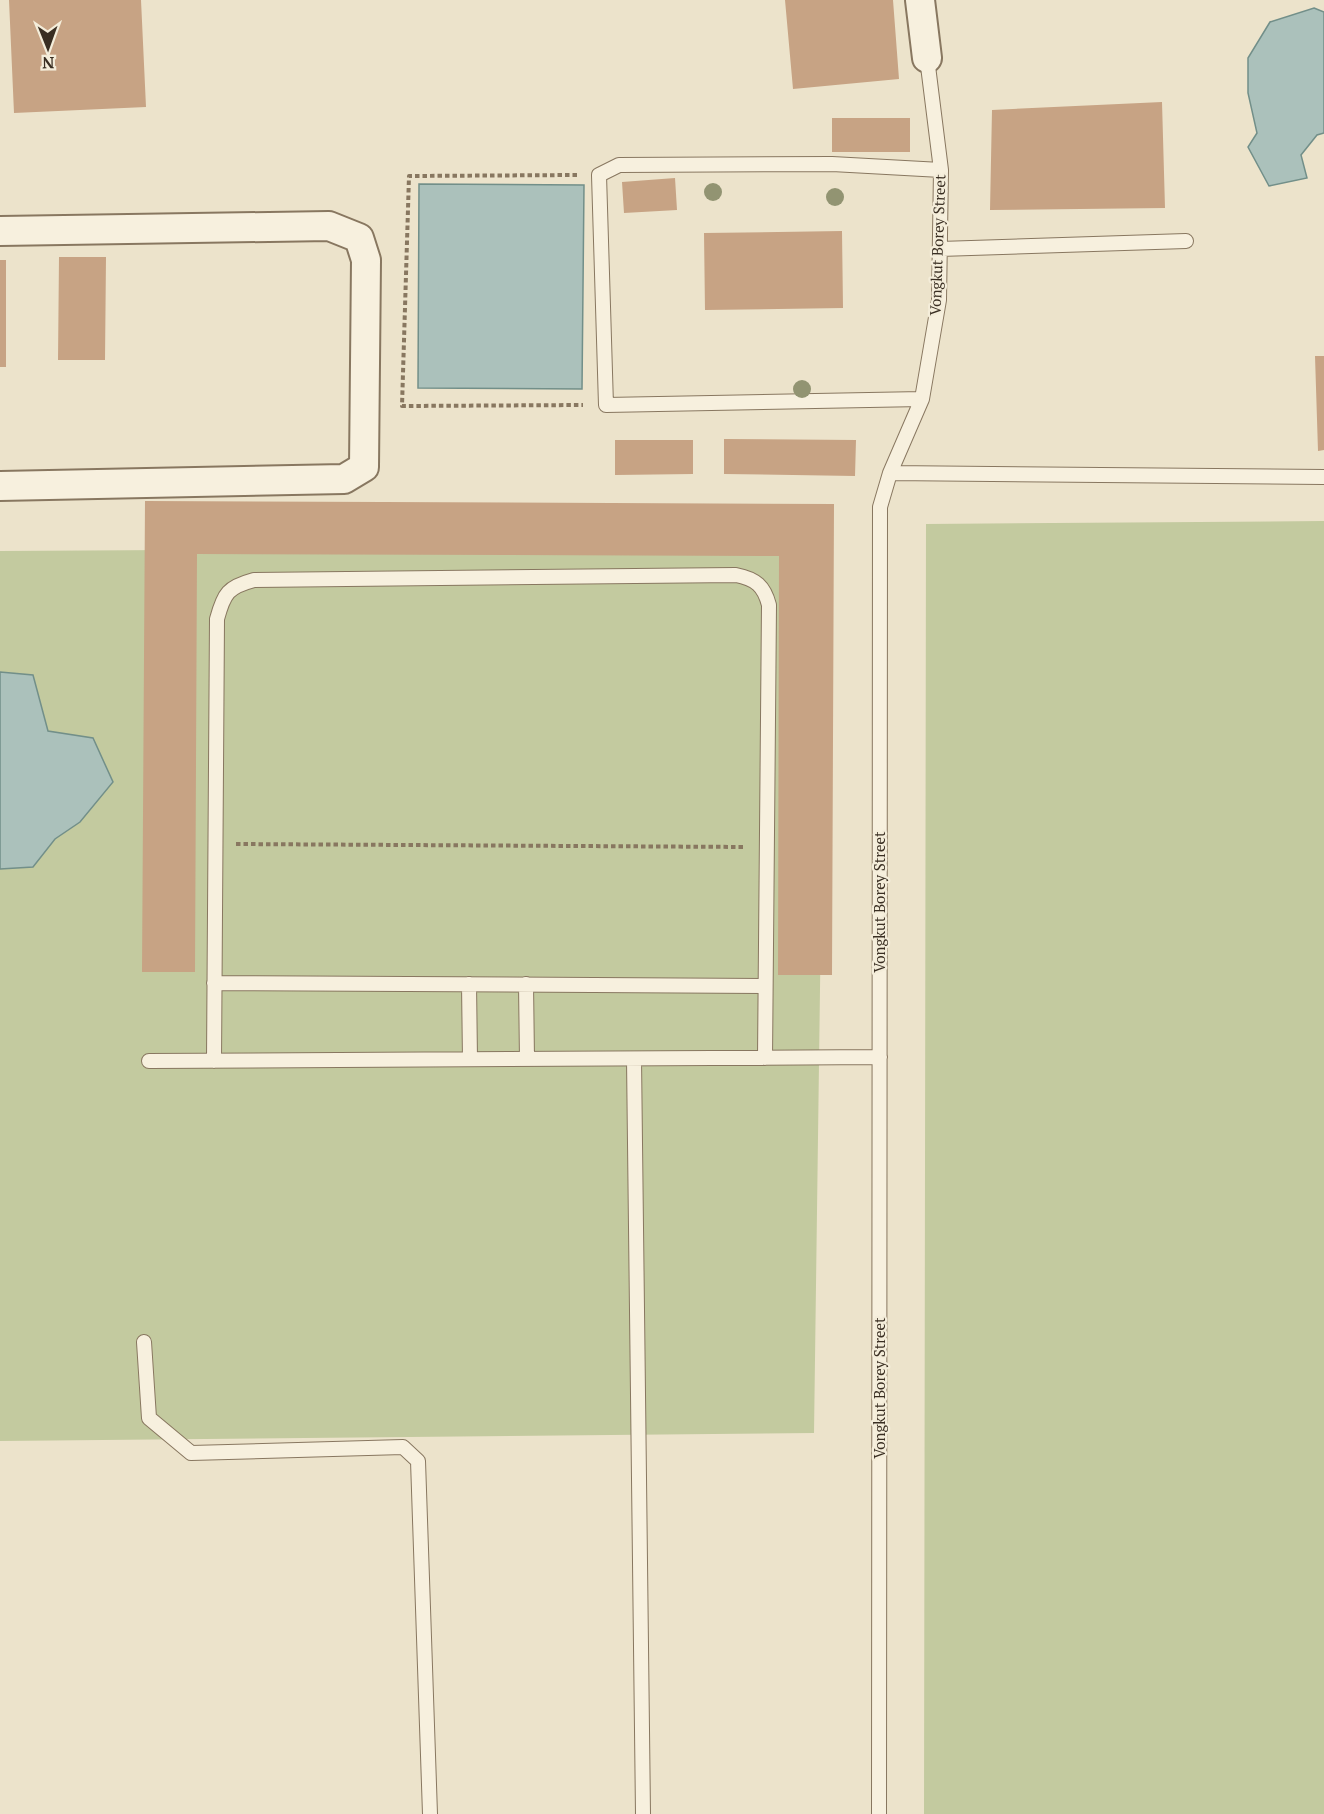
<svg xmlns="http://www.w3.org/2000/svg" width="1324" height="1814" viewBox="0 0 1324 1814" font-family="'PT Serif',serif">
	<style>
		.green { fill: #c3ca9f }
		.water { fill: #abc1bb; stroke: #728f89; stroke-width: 1.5 }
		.building { fill: #c7a384 }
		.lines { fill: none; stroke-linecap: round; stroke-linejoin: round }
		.service-casing { stroke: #887760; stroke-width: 16 }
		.minor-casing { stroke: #887760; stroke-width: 32 }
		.path { stroke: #887760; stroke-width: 4; stroke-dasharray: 4.5 3; stroke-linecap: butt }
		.service { stroke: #f7f0de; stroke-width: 14 }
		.minor { stroke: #f7f0de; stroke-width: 28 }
		.tree { fill: #929472 }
		.labels { text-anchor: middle; stroke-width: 4.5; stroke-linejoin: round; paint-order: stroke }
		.street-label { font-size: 15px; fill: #392e22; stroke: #f4edda }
	</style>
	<rect width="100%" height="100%" fill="#ece3cb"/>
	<path class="green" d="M1324,521V1814H924L926,524Z
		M826,546L814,1433L0,1441V551Z"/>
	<path class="water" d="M1314,8L1324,12V133L1317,135L1301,155L1307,178L1269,186L1248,147L1257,133L1248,93V58L1270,22Z
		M419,184L584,185L582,389L418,388Z
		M0,672L33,675L48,731L93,738L113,782L80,822L55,839L33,867L0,869Z"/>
	<path class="building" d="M9,0H141L146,107L14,113Z
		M785,0H893L899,79L793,89Z
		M1162,102L1165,208L990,210L992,110Z
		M832,118H910V152H832Z
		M675,178L677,210L624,213L622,182Z
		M842,231L843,308L705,310L704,233Z
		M59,257H106L105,360H58Z
		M0,260H6V367H0Z
		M1315,356H1324V450L1318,451Z
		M724,439L856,440L855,476L724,474Z
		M615,440H693V474L615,475Z
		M145,501L834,504L832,975H778L779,556L197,554L195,972H142Z"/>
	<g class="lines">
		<g class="service-casing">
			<path id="service" d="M940,249L1186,241
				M922,399L606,405L599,175L619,165L832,164L941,170
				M890,473L1324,477
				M214,983L765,986
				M469,984L470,1059
				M526,984L527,1059
				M634,1059L643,1814
				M149,1061L880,1057
				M214,1061L217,619C224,593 228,587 254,580L736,575C756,579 764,586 769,605L765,1058
				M144,1342L149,1418L191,1453L403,1447L418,1461L430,1814
				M879,1814L880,507L890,473L922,399L939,300L941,170L927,58"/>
		</g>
		<g class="minor-casing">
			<path id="minor" d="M920,0L927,58
				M0,231L329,226L359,238L366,260L364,467L344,479L0,486"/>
		</g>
		<path class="path" d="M577,175L409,176L402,406L583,405
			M236,844L745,847"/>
		<use href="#service" class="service"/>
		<use href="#minor" class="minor"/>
	</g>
	<g class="tree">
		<circle cx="713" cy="192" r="9"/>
		<circle cx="835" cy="197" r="9"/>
		<circle cx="802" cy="389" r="9"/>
	</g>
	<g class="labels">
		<g class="street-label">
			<text transform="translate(938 245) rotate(-88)" y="5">Vongkut Borey Street</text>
			<text transform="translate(880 902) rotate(-90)" y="5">Vongkut Borey Street</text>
			<text transform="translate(880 1388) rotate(-90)" y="5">Vongkut Borey Street</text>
		</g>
	</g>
	<g transform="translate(48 48) rotate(179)" stroke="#f4edda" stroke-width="4.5" paint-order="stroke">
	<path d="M0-4.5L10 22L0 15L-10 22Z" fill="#392e22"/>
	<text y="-9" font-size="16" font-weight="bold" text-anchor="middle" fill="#392e22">N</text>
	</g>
</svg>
